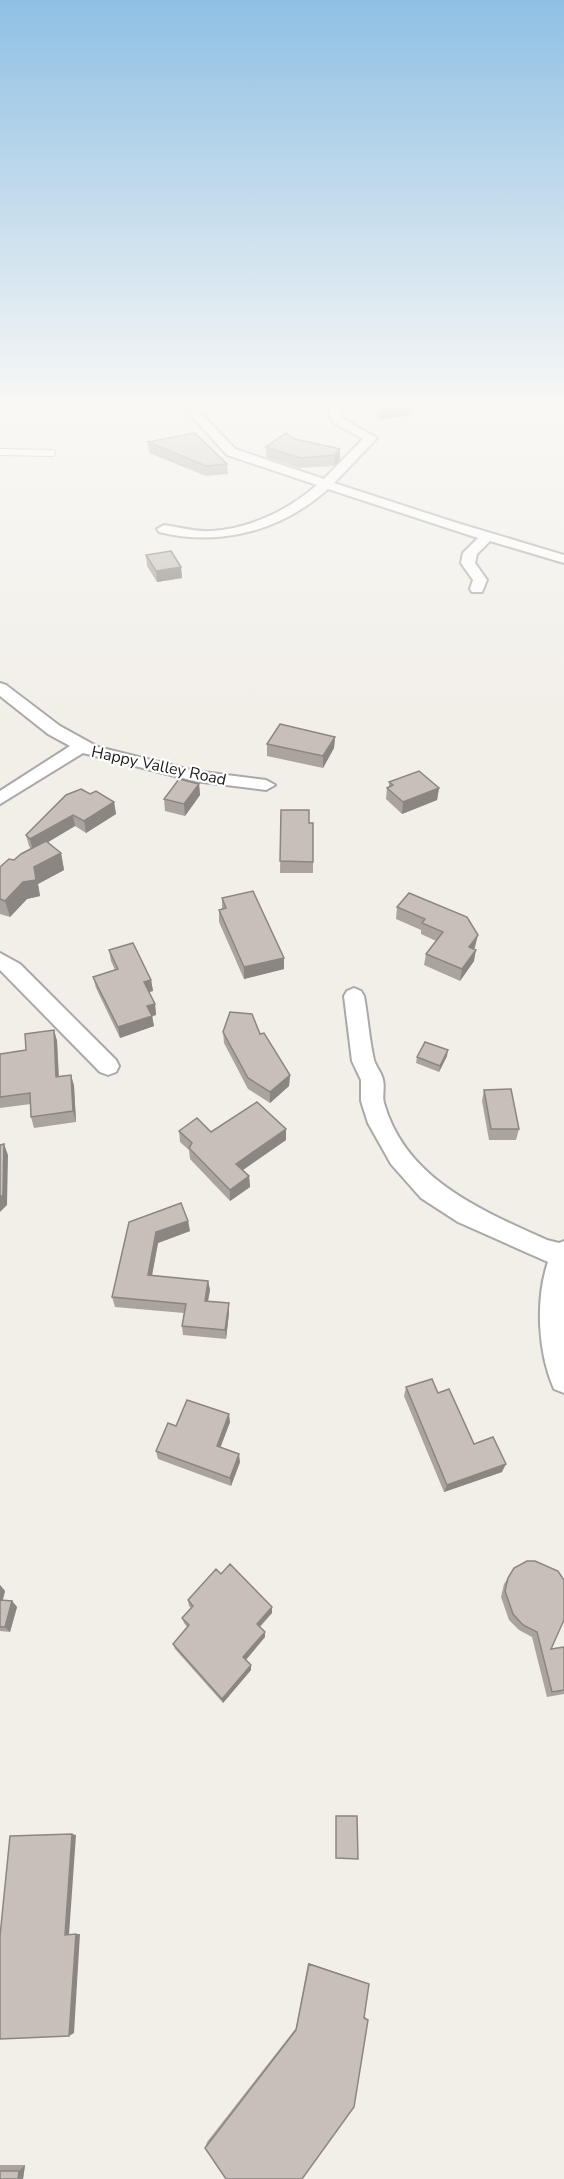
<svg xmlns="http://www.w3.org/2000/svg" width="564" height="2179" viewBox="0 0 564 2179" font-family="'Nunito Sans',sans-serif">
	<style>
		.lines { fill: none; stroke-linecap: round; stroke-linejoin: round }
		.service-casing { stroke: #a9a9a9; stroke-width: 8 }
		.minor-casing { stroke: #a9a9a9; stroke-width: 4 }
		.service { stroke: #fff; stroke-width: 6 }
		.minor { fill: #fff; fill-rule: evenodd }
		.wall { fill: #aba49e }
		.shaded-wall { fill: #8b8681 }
		.building { fill: #c7bfb8; stroke: #8b8681; stroke-width: 1.5 }
		.labels { text-anchor: middle; stroke-width: 4.5; stroke-linejoin: round; paint-order: stroke }
		.far-street-label { font-size: 16px; fill: #222; stroke: #fff }
	</style>
	<rect width="100%" height="100%" fill="#f2efe9"/>
	<g class="lines">
		<g class="service-casing">
			<path id="service" d="M0,452L52,453"/>
		</g>
		<g class="minor-casing">
			<path id="minor" d="M182,405H193L235,449L324,479L363,439L334,423L328,412L333,405H344L340,412L343,419L377,438L334,483L454,522L564,555V563L490,541L477,554L475,563L487,580L482,592H472L470,589L473,580L461,563L463,553L478,538L328,489C281,531 220,547 159,532L157,529L164,525C179,527 195,532 211,531C249,529 289,510 317,485L227,455Z
				M0,683L6,685L60,726L98,747L195,771L266,780L275,785L266,790L195,781L83,753L0,804V791L70,746L48,734L0,696Z
				M0,953L20,964L116,1060L119,1066L116,1072L108,1075L100,1072L0,970Z
				M354,988L361,991L364,996C368,1017 369,1039 374,1060C376,1067 382,1073 383,1080C385,1088 382,1096 384,1103C406,1180 481,1210 547,1240L559,1243L564,1241V1393L554,1389C538,1353 535,1300 548,1262L458,1222L421,1198L391,1164L368,1123L361,1101V1080L352,1061L344,996L347,991Z"/>
		</g>
		<use href="#service" class="service"/>
		<use href="#minor" class="minor"/>
	</g>
	<path class="wall" d="M371,405H412L411,415L380,420Z
		M295,439L340,449V460L334,466L300,468L266,457V447Z
		M148,442L227,464L228,474L206,476L149,453Z
		M146,555L181,567L182,578L157,582L147,566Z
		M335,737L334,748L323,768L267,756V744Z
		M389,782L439,788L437,800L402,814L386,799L387,788L389,787Z
		M199,784L200,795L185,816L165,811L164,799Z
		M90,794L114,802L116,814L86,833L75,826L48,842L61,853L64,870L38,884L40,896L27,899L10,917L0,914V867L14,860L31,849L29,846L26,835Z
		M281,810L309,823L313,862V873H280Z
		M409,893L475,947L474,949V961L460,981L424,965L426,954L436,941L421,934V930L396,919L397,907Z
		M222,898L284,958V969L244,979L219,922V910L222,909Z
		M109,950L151,980L153,991L149,992L155,1004L156,1015L152,1016L154,1026L120,1038L96,988L93,977L115,970L111,961Z
		M54,1030L57,1041L59,1076L71,1075L74,1086L76,1122L34,1128L31,1117V1104L0,1108V1054L26,1050Z
		M223,1032L260,1034L290,1075L289,1086L270,1103L248,1089L224,1043Z
		M447,1056L439,1072L416,1063L417,1057Z
		M484,1090L519,1129L516,1140H489L482,1101Z
		M179,1131L211,1132L286,1140L243,1170L249,1176L250,1187L230,1201L190,1159L189,1150L180,1142Z
		M188,1221L190,1231L158,1243L152,1276L208,1281L210,1290L208,1301L229,1303V1313L226,1339L183,1335L182,1326L184,1313L115,1307L112,1297L129,1222Z
		M406,1387L438,1393L474,1444L502,1472L444,1492L404,1396Z
		M230,1422L220,1447L240,1462L231,1486L158,1459L156,1451L176,1426Z
		M514,1568L551,1649L564,1647V1694L547,1697L532,1637L519,1630L509,1620L501,1597L504,1584Z
		M221,1574L272,1607V1613L260,1627L265,1637L246,1660L251,1670L223,1703L175,1649L173,1644L187,1627L184,1623L182,1618L191,1608L189,1606L188,1600Z
		M0,1585L5,1591L3,1600L12,1601L17,1607L10,1632L0,1631Z
		M308,1963L369,1984L364,2016L368,2020L205,2148L207,2142L296,2028Z
		M0,2165H25L23,2179H0Z"/>
	<path class="shaded-wall" d="M408,405H412L411,415L380,420L381,410Z
		M340,449V460L334,466V455Z
		M181,567L182,578L157,582L156,571Z
		M335,737L334,748L323,768V756Z
		M199,784L200,795L185,816L184,804Z
		M439,788L437,800L402,814L403,802Z
		M114,802L116,814L86,833L84,821Z
		M73,815L75,826L33,851L30,839Z
		M61,853L64,870L38,884L40,896L27,899L10,917L5,901L34,867Z
		M478,935L475,947L467,958L469,947Z
		M476,950L474,961L460,981L462,969Z
		M284,958V969L244,979V967Z
		M151,980L153,991L145,993L144,982Z
		M155,1004L156,1015L149,1017L147,1006Z
		M152,1016L154,1026L120,1038L118,1027Z
		M54,1030L57,1041L59,1088L56,1077Z
		M448,1050L447,1056L439,1072L440,1066Z
		M71,1075L74,1086L76,1122L73,1111Z
		M290,1075L289,1086L270,1103V1092Z
		M286,1129V1140L237,1174L236,1164Z
		M4,1144L8,1155L7,1205L0,1212V1197Z
		M249,1176L250,1187L230,1201V1190Z
		M188,1221L190,1231L158,1243L150,1285L148,1275L156,1232Z
		M208,1281L210,1290L206,1311L205,1301Z
		M229,1303V1313L226,1339L225,1330Z
		M229,1414L230,1422L218,1454L217,1446Z
		M239,1454L240,1462L231,1486L230,1478Z
		M506,1464L502,1472L444,1492L447,1485Z
		M0,1585L5,1591L1,1605L0,1604Z
		M12,1601L17,1607L10,1632L5,1627Z
		M272,1607V1613L257,1629V1624Z
		M265,1632V1637L244,1662L243,1657Z
		M251,1665V1670L223,1703L222,1699Z
		M72,1834L76,1835L69,1935H65Z
		M76,1934H80L74,2033L69,2036Z
		M308,1963L367,1983L369,1984L309,1964Z
		M25,2165L23,2179H18L19,2171Z"/>
	<path class="building" d="M378,405H408L381,410Z
		M195,433L227,464L206,466L148,442Z
		M286,433L295,439L340,449L334,455L300,458L266,447Z
		M171,551L181,567L156,571L146,555Z
		M280,724L335,737L323,756L267,744Z
		M419,771L439,788L403,802L387,788L393,785L389,782Z
		M179,779L199,784L184,804L164,799Z
		M81,789L90,794L96,791L114,802L84,821L73,815L30,839L26,835L66,795Z
		M281,810H309V823H313V862L280,861Z
		M46,841L61,853L34,867L36,880L23,882L5,901L0,899V867L9,859L14,860L21,854Z
		M253,891L284,958L244,967L219,910L226,908L222,898Z
		M409,893L467,917L478,935L469,947L476,950L462,969L426,954L443,932L422,923L425,919L397,907Z
		M133,943L151,980L144,982L155,1004L147,1006L152,1016L118,1027L93,977L118,969L109,950Z
		M230,1012L252,1014L260,1034L264,1033L290,1075L270,1092L248,1078L223,1032Z
		M54,1030L56,1077L71,1075L73,1111L31,1117L30,1093L0,1097V1054L26,1050L25,1034Z
		M425,1042L448,1050L440,1066L417,1057Z
		M511,1089L519,1129H491L484,1090Z
		M257,1102L286,1129L236,1164L249,1176L230,1190L189,1148L192,1143L179,1131L197,1118L211,1132Z
		M4,1144L3,1195L0,1197V1145Z
		M181,1203L188,1221L156,1232L148,1275L208,1281L205,1301L229,1303L225,1330L182,1326L186,1304L112,1297L129,1222Z
		M432,1379L438,1393L449,1389L474,1444L493,1437L506,1464L447,1485L406,1387Z
		M187,1400L229,1414L217,1446L239,1454L230,1478L156,1451L168,1423L176,1426Z
		M527,1561H535L558,1571L564,1580V1620L551,1649L564,1647V1690L552,1692L537,1632L523,1625L513,1614L505,1591L508,1578L514,1568Z
		M230,1564L272,1607L257,1624L265,1632L243,1657L251,1665L222,1699L173,1644L189,1625L182,1618L193,1606L188,1600L216,1569L221,1574Z
		M0,1600L12,1601L5,1627H0Z
		M336,1816H357L358,1859L336,1858Z
		M72,1834L65,1935L76,1934L69,2036L0,2039V1936L10,1836Z
		M309,1964L369,1984L364,2018L368,2020L354,2107L302,2179H226L205,2148L296,2030Z
		M0,2171H19L18,2179H0Z"/>
	<linearGradient id="sky" x2="0" y2="1"><stop stop-color="#8fc0e4"/><stop offset="0.57" stop-color="#f9f8f5"/><stop offset="1" stop-color="#f9f8f5" stop-opacity="0"/></linearGradient>
	<rect width="564" height="710" fill="url(#sky)"/>
	<g class="labels">
		<g class="far-street-label">
			<text transform="translate(159 765) rotate(12)" y="6">Happy Valley Road</text>
		</g>
	</g>
</svg>
